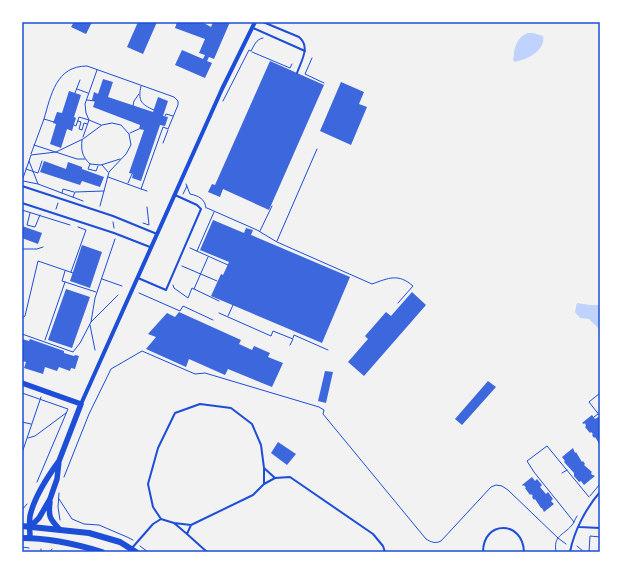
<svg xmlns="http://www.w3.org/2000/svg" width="622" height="574" viewBox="0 0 622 574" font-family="'PT Sans',sans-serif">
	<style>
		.water { fill: #bfd3fe }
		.building { fill: #3d67dc }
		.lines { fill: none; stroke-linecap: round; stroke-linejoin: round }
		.path { stroke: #1d4ed8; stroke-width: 1 }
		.service { stroke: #1d4ed8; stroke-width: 2 }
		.minor { stroke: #1d4ed8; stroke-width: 4 }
		.tertiary { stroke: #1d4ed8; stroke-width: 5.5 }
		.secondary { stroke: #1d4ed8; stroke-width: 6 }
		.neatline { fill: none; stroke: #1d4ed8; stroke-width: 1.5 }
	</style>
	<rect width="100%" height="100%" fill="#f2f2f2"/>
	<path class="water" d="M528,33H533L543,36C546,51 526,60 514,62L513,59C515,55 513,52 515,48C517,41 521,35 528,33Z
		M577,303L590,305H600V330L589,319L580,318L575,312Z"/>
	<path class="building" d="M74,22H92L86,34L71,27Z
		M138,22H157L143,54L127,47Z
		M177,22H202L211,27L213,22H230L214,59L209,57L207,61L212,63L205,78L175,65L182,50L203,59L205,55L199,53L205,39L175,28Z
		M270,61L324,85L269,210L223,189L220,197L208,192L212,184L215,185Z
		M103,79L113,82L108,97L153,112L158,97L168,101L163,116L168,117L165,126L160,125L141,181L132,178L133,174L129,173L144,130L139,129L140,125L93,107L95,101L92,100L94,92L98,94Z
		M341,82L364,92L359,104L367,107L351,145L320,131Z
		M69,91L81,95L74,117L76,118L72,131L67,129L61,148L50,144L56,124L53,123L57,112L62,113Z
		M44,161L66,169L68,162L82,167V169L104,177L100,187L82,181L80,185L40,172Z
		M213,220L244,233L246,228L253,230L251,235L350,277L322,343L211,296L221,274L223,275L229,262L200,250Z
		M22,226L42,233L38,244L22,238Z
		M82,245L102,252L90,288L70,281Z
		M66,289L90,297L72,348L48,340Z
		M412,292L426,305L364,376L348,362L368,339L365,336L386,312L391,316Z
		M179,312L241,340L239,344L252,350L254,346L270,353L268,357L283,363L272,387L228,369L225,375L189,359L186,367L146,349L156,337L148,334L167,313L175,317Z
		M22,339L29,341L30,339L64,351V353L74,356L75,355L79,356L75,369L71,368L70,371L59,367L57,371L45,367L43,374L24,368L26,362L22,361Z
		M325,371L333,372L326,403L318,401Z
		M488,381L496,387L462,425L455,419Z
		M592,415L595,419L598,417L600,420V445L595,437L594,438L592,435L593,434L591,432L590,433L585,427L586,426L585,423L584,424L582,423Z
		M278,442L296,454L287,465L271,453Z
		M573,448L575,453L576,452L582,462L583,461L585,464L584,465L592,472L591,473L592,475H593L595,476L584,485L581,481L579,482L574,476V473L564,462L565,461L562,457Z
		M532,477L535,481L537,479L542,485L540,487L546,494L548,492L553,499L551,501L554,504L544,512L542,508H541L535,499L534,500L532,497L533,496L531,494L530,495L525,488H526L524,485L523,486L522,485Z"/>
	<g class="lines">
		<path class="path" d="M252,52L290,68L292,64
			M312,58L305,74L324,83
			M141,86C138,100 140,104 154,110
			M77,89L88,93
			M75,93L80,80
			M87,100L95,101
			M223,101L249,50L251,51C254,46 256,39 263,38
			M133,106L134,101L139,94
			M165,116L166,114L173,116
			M44,119C51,95 56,66 87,66L174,97L178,101V105L168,129L163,127L141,189L147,191
			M78,121L81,122L79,129L82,130L84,123L87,124
			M74,125L76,126L79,117L89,120L86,113L85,104L97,70
			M130,133L139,129
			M83,137L89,120L101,125
			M82,140C81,151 82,156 90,164L101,165L120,159
			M163,143L168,130
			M34,145L77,159H85
			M31,154L44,119L54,122
			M90,164L88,169L96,171L98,166
			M102,165L108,172
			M26,169L38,173L42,161
			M108,177L141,189
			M22,181L29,161
			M23,181L38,184L83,201
			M128,183L132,174
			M38,184L29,161L31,155L56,152L83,139L102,125L112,123L121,125L129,134L131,145L126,154L109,172L100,206
			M186,184L190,194C199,196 205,199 206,208
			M62,193L63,189L74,192
			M183,194L187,186
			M73,197L75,192L104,191
			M207,208L257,230L277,242L372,284C389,278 398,273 413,286L398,303
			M56,209L58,203
			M22,210L70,225
			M30,213L27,225L35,227L40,215
			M113,222L114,228
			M143,223L149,225L147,207
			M260,231L272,206
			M277,241L317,149
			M190,248L228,265
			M22,249H37L43,247
			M197,251L214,212
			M182,266L217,281
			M65,271L62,281L96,292
			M71,272L86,230L78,227
			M102,279L122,286
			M173,285L174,288L188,298L192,288L219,301
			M194,289L208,257
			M139,293L180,311L183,306L213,320
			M219,313L271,336L273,331L293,339L290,345
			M228,316L233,305
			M22,318L25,316L38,261L73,273
			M91,322L118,295
			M90,325L95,350
			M22,334L73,352L80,343L91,322L95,298L115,239
			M293,338L294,335L328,350
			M45,340L65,282
			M22,393L68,409L37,482
			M600,393L589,402L600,416
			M594,417L598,414
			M22,422L31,424
			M28,438L35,436L66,413
			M22,453L41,397
			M562,473L567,470
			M64,477L89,414L111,369L142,351L195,374L205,373L319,407L324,410L323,414L426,539C431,542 435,544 441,541L491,487L496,485L502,486L508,490L558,538L566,544
			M59,493L58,507L60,520
			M590,496L600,484
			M59,499L72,519L84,524L99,525L127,537L133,540
			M22,510L27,504
			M574,522L534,472L527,461L547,446L589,497
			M140,546L148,552
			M577,546L584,552
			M22,547L29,548
			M41,552V549
			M50,552L52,549
			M556,552C553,535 563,536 572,525C574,523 575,519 577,516
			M589,552L590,536L600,537"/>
		<path class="service" d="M263,22L299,37C311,47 301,61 297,73
			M253,28L305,51
			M22,186L113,216L157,234
			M22,203L114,233L150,247
			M138,278L166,290L201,209L197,205L175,195
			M200,404L231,408L252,424L261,445L264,468V484L253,495L191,525L174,523L161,519L153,507L148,484L158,448L175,413Z
			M264,468L275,478
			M264,484L275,478L290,477L373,534L383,546L385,552
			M174,523L187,534
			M191,525L187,534L207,552
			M579,527L600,528
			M132,548L153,524L161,519
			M483,552C483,520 523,520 524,552
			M570,552C574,531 586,508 600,492"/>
		<path class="minor" d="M81,404L222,89L255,22"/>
		<path class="tertiary" d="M22,383L81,404L59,461L57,479L50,499L39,518L30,527
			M50,502C48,517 50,519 60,530
			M30,538C30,531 29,523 30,516C34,498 48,476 59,461"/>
		<path class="secondary" d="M22,526L89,533L120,542L136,552
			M22,538C50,538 76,544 102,552"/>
	</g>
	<rect width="622" height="574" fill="none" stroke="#ffffff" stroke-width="46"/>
	<rect x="23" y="23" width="576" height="528" class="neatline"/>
</svg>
